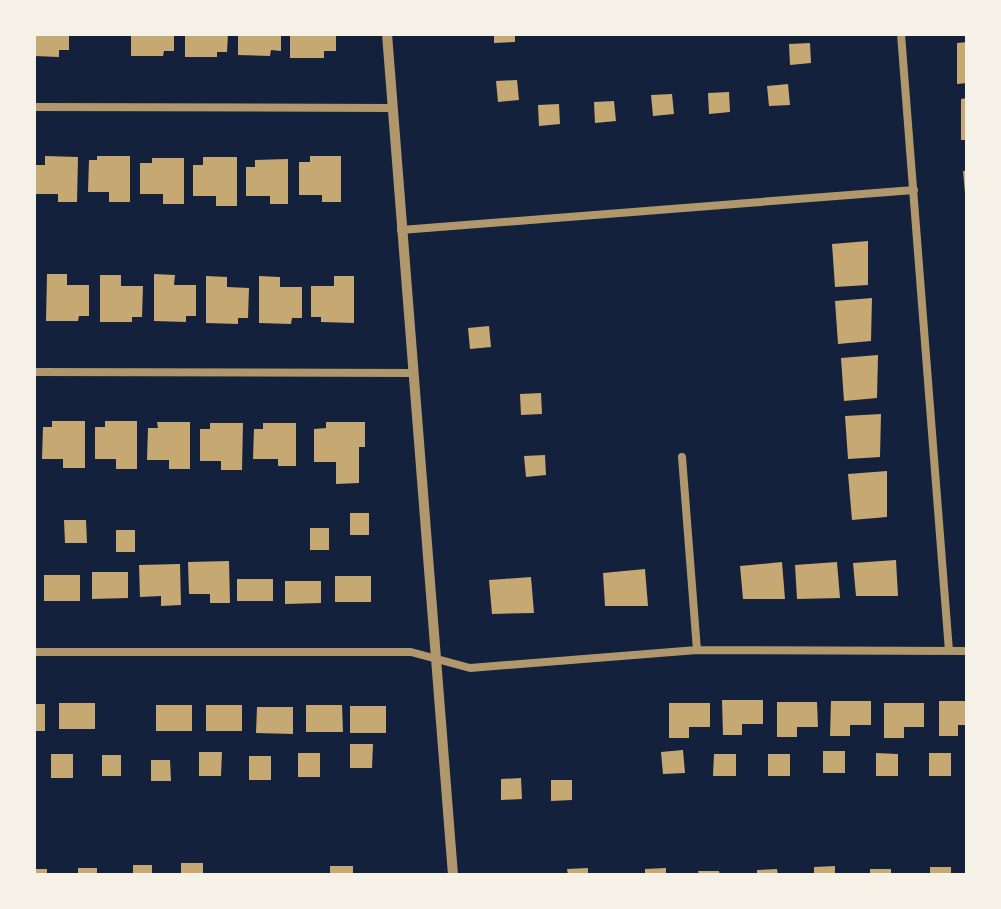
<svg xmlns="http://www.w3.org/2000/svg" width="1001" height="909" viewBox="0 0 1001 909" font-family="'Archivo Narrow',sans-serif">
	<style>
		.building { fill: #c6a872 }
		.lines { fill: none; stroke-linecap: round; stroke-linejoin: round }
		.minor { stroke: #b1986c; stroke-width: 8 }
		.tertiary { stroke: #b1986c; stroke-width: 10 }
	</style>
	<rect width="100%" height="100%" fill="#14213d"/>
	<path class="building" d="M34,34H69V50H59V57L34,56Z
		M131,34H174V51H164L163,56H131Z
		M185,34H228L227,52H217V57H185Z
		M238,34H281V51L271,50L270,56L238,55Z
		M290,34H336V51H324V58H290Z
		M494,34H515V42L494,43Z
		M967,42V83L957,84V43Z
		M810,43L811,63L790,65L789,44Z
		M517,80L519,100L498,102L496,81Z
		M788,84L790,105L769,106L767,86Z
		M729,92L730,112L709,114L708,93Z
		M672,94L674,114L653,116L651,95Z
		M967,98V140H961V99Z
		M614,101L616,121L595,123L594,102Z
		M559,104L560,124L539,126L538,105Z
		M45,156L78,157L77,202H58V194H34L35,165H45Z
		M97,156H130V202H109V192H88L89,160H97Z
		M310,156H341V202H322V195H299V162H310Z
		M203,157H237V206H216V196H193V165H203Z
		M152,158H184V204H163V194H140V163H152Z
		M288,159V204H270V196H246V167H255V160Z
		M963,171H967V193H965Z
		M868,241V285L835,287L832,244Z
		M47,274H67V285H89V316H79L78,321H46Z
		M154,274L175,275L174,285H196V316H186V322L154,321Z
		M100,275H121V286H143L142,317H132V322H100Z
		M206,276L227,277V287L249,288L248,318H238V324L206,323Z
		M259,276L280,277V287H302V318H292L291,324L259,323Z
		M334,276H354V323L321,322V317H311V286H334Z
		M872,298L871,341L838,344L835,301Z
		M489,326L491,347L470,349L468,328Z
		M878,355L877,398L844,401L841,358Z
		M541,393L542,414L521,415L520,394Z
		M881,414L880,457L848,459L845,416Z
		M52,421H85V468H63V459H42L43,427H52Z
		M105,421H137V469H116V459H95V427H105Z
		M157,422H190V469H169V460H147L148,428H158Z
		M326,422H365V447H359V483L336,484V462H314V429L326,428Z
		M210,423H243L242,470H221V461H200V429H210Z
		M263,423H296V466H278V459H253L254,429H263Z
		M545,455L546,475L526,477L524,456Z
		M887,471V517L852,520L848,474Z
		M350,513H369V535H350Z
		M64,520H86L87,543H65Z
		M310,528H329V550H310Z
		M116,530H135V552H116Z
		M896,560L898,596H856L853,563Z
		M229,561L230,603H210V594H189L188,562Z
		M782,562L785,599H743L740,566Z
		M837,562L840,598L797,599L795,565Z
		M180,564L181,605L161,606V596L140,597L139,565Z
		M645,569L648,606H605L603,573Z
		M92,572H128V598L92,599Z
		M44,575H80V601H44Z
		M335,576H371V602H335Z
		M531,577L534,613L492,614L489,580Z
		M237,579H273V601H237Z
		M285,581H321V603L285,604Z
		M722,700H763V724H742V735H723Z
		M831,701H871V725H850V736H830Z
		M939,701H967V725H958V736H939Z
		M777,702H817L818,727H797V737H777Z
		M59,703H95V729H59Z
		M669,703H710V727H689V738H669Z
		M884,703H924V727H904V738H884Z
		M34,704H45V731H34Z
		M156,705H192V731H156Z
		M206,705H242V731H206Z
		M306,705H342L343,732H306Z
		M350,706H386V733H350Z
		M257,707H293V734L256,733Z
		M350,744H373L372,768H350Z
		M683,750L685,773L663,774L661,752Z
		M823,751H845V773H823Z
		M199,752H222L221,776H199Z
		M298,753H320V777H298Z
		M876,753L898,754V776H876Z
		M929,753H951V776H929Z
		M51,754H73V778H51Z
		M714,754H736V776H713Z
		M768,754H790V776H768Z
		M102,755H121V776H102Z
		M249,756H271V780H249Z
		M151,760H170L171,781H151Z
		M521,778L522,799L501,800V779Z
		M551,780H572V800L551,801Z
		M181,863H203V875H181Z
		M133,865H152V875H133Z
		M330,866H353V875H330Z
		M835,866V875H814V867Z
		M930,867H951V875H930Z
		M78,868H97V875H78Z
		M588,868V875H568L567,869Z
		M666,868V875H645V869Z
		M34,869H47V875H34Z
		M777,869L778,875H757V870Z
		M870,869H891V875H870Z
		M698,871H719L720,875H699Z"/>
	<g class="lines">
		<path class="minor" d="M901,34L949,651
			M34,107L393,108
			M401,230L914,190
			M34,372L413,373
			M682,457L697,650
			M34,652H411L470,668L697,650L967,651"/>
		<path class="tertiary" d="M387,34L453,875"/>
	</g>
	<rect width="1001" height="909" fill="none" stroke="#f6f1e7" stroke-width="72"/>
</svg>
